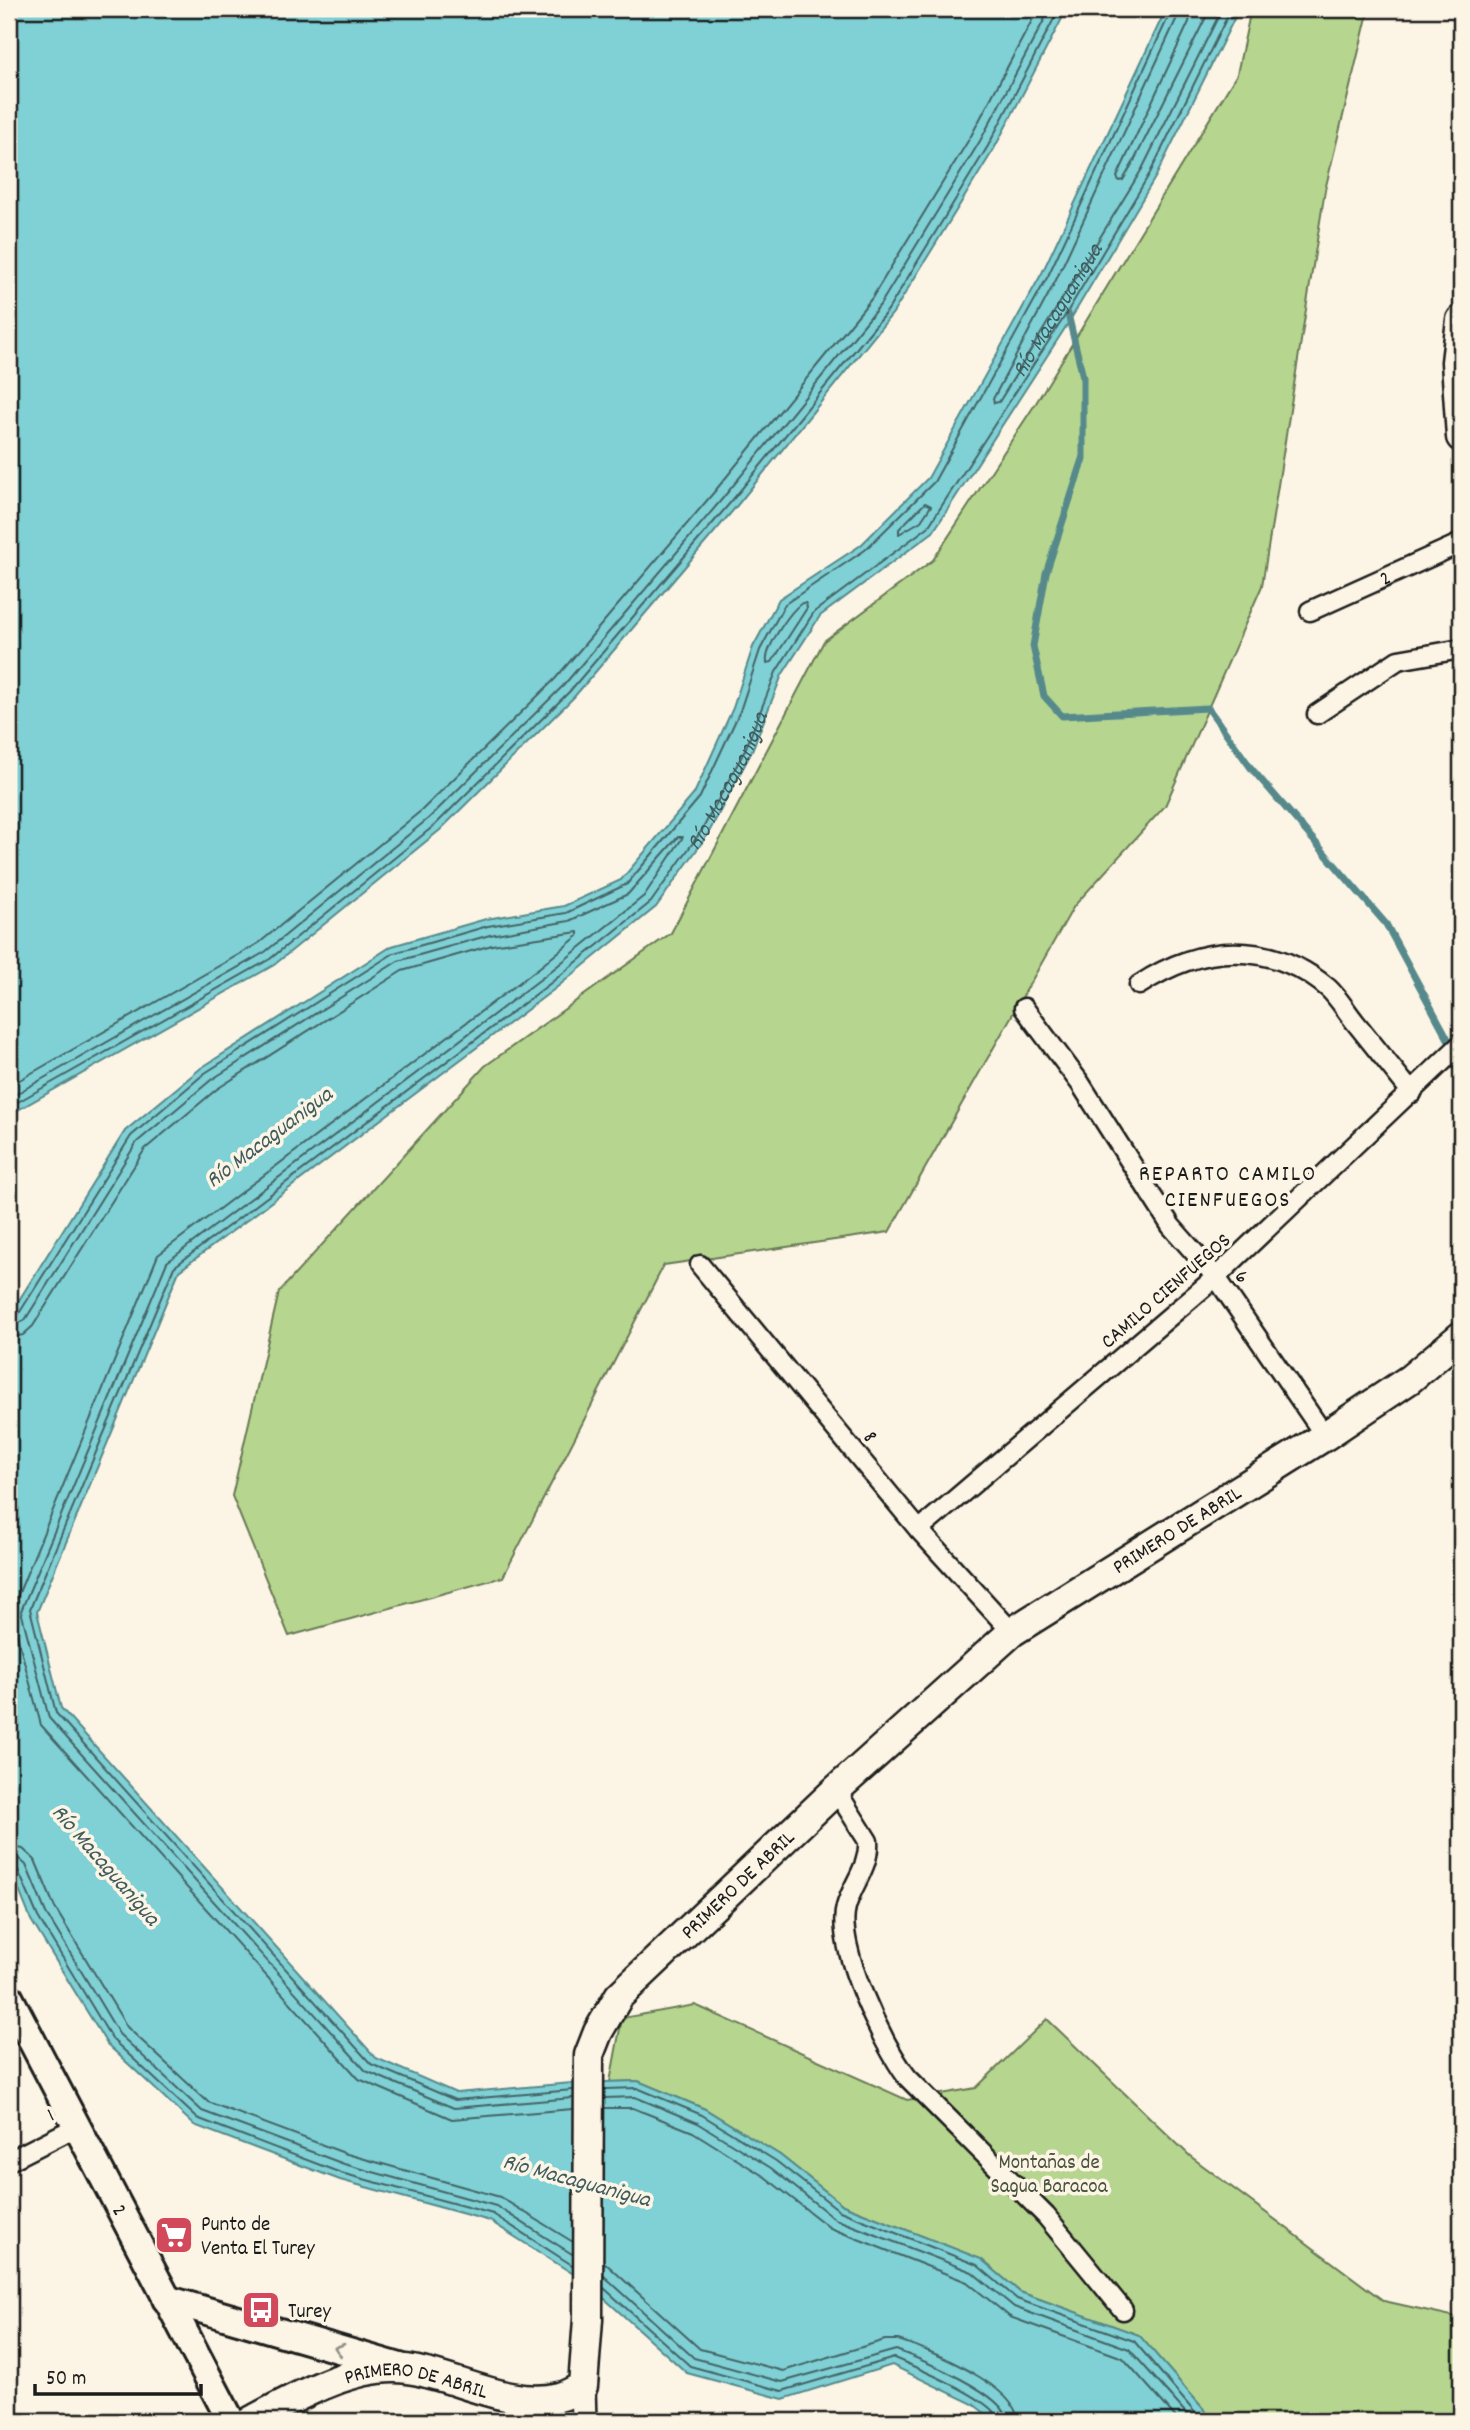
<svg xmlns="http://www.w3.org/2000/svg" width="1470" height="2430" viewBox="0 0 1470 2430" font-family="Dekko,sans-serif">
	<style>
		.green { fill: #b6d68f; stroke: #697956; stroke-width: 2 }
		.water { fill: #7fd1d5; stroke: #57898b; stroke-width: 2 }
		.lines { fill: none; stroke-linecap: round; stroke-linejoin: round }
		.shore { stroke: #446466; stroke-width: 2 }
		.stream { stroke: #57898b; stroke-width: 7 }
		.minor-casing { stroke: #1c1c1c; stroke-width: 23 }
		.tertiary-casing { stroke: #1c1c1c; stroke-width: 28 }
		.secondary-casing { stroke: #1c1c1c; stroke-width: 32 }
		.primary-casing { stroke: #1c1c1c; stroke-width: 33 }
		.minor { stroke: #fcf5e5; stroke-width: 18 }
		.tertiary { stroke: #fcf5e5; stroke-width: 23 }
		.secondary { stroke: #fcf5e5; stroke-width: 26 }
		.primary { stroke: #fcf5e5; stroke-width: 28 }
		.oneway { stroke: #97938b }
		.labels { text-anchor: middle; stroke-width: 7; stroke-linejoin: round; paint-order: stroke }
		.street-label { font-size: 21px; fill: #1c1c1c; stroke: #fcf5e5 }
		.park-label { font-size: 21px; fill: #4a543e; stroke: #fcf5e5 }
		.poi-label { font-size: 21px; fill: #1c1c1c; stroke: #fcf5e5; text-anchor: start }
		.water-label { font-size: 23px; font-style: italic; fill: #3f5b5d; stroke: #fcf5e5 }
		.neighbourhood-label { font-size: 23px; letter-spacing: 2px; fill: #1c1c1c; stroke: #fcf5e5 }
	</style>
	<rect width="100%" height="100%" fill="#fcf5e5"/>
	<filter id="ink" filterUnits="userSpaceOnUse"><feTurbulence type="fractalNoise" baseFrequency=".0143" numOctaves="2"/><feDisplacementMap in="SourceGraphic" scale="14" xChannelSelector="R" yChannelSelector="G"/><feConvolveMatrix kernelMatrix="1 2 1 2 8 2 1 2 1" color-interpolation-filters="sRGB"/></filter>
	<g filter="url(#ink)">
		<path class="green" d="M1251,9H1369L1325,190L1262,586L1165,806L1074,906L889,1232L664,1265L503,1577L289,1636L232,1496L279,1292L485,1066L671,933L824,641L933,560L1036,403L1237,74Z
			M695,2005L907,2100L976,2088L1047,2019L1190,2156L1384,2301L1461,2318V2421H1209L1207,2413L1139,2335L1020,2292L981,2259L843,2205L780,2155L705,2109L638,2081L610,2082L622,2018Z"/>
		<path class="water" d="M9,9H1067L994,149L893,313L735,508L574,697L440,830L274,965L9,1115Z
			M1166,9H1239L1156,176L1069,322L933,532L820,616L782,675L751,753L708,834L656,907L556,988L179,1271L37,1612L61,1708L376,2058L456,2093L572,2083L638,2081L705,2109L780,2155L843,2205L981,2259L1020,2292L1139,2335L1207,2413L1209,2421H995L973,2404L892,2365L783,2399L687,2373L586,2282L490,2221L340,2180L194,2125L107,2044L31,1920L9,1865V1316L125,1131L201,1068L392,946L486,919L564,906L621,880L694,794L733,708L753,647L779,599L861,545L928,478L1042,273Z"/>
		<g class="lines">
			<g class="shore">
				<path id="s1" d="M1181,9L1056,280L993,399L994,403L999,402L1142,169L1222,9"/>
				<path d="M1191,9L1189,22L1117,177L1119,181L1123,180L1133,163L1210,9"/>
				<path d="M925,503L931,506L921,521L899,534V529Z"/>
				<path d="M802,603H806L807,608L772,662L767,663C764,649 790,611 802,603Z"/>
				<path d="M9,1086L259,943L422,810L555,679L715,491L872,298L971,136L1038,9"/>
				<path d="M9,1098L265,952L429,818L563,686L723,498L880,305L980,141L1050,9"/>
				<path d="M9,1107L270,959L435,825L569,692L730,503L888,310L988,146L1059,9"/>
				<path d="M9,1319L18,1315L131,1136L205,1073L394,953L488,926L566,913L627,884L700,797L740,711L760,650L785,604L865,550L934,482L1048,276L1172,9"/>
				<path d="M9,1328L25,1320L137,1142L211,1080L398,961L490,935L569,921L628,894L678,837H683L644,896L546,975L167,1262L21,1611L49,1718L366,2071L454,2108L573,2098"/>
				<path d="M9,1338L23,1335L33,1326L145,1149L217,1089L402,971L492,945L578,932V936L540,967L158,1255L11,1612L41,1725L359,2079L452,2119L573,2109"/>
				<path d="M9,1846L23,1849L35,1860L55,1908L127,2027L208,2102L347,2154L500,2197L573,2242"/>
				<path d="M9,1857L18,1858L26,1865L46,1913L119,2034L202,2111L344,2164L496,2206L572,2254"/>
				<path d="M9,1866L18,1870L38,1917L112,2039L197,2118L341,2173L493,2214L572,2265"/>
				<path d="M605,2089L637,2088L702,2115L776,2161L840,2211L977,2265L1017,2299L1134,2341L1202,2421"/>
				<path id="s2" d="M573,2090L455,2100L371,2064L56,1713L30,1609L174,1267L552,982L651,902L702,830L745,750L776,672L814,612L928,527L1063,319L1150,173L1231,9"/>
				<path d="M605,2098L635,2097L698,2123L771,2168L835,2219L972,2272L1014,2307L1129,2349L1193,2421"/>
				<path d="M605,2108H633L693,2132L765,2177L830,2228L967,2282L1010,2317L1123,2358L1179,2421"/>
				<path d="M604,2262L700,2349L783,2371L885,2340H898C928,2349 1017,2386 1018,2421"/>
				<path d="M604,2276L694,2358L782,2382L896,2350C920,2359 1006,2394 1008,2421"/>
				<path d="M604,2288L690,2366L782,2391L894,2358C915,2367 996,2400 999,2421"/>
			</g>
			<path class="stream" d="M1231,16L1243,9
				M1068,314L1083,377V459L1046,573L1033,646L1044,696L1062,716L1208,708L1251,768L1386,924L1461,1063"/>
			<g class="minor-casing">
				<g id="minor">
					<path id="s3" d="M1310,611L1461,543"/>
					<path d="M1317,714L1398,660L1461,649"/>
					<path d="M1139,985C1201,944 1269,939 1328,988C1338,997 1346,1011 1355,1022C1374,1046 1393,1069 1412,1093"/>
					<path d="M1024,1008L1080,1083L1171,1226L1216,1277L1325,1436"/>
					<path d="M700,1265L919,1530L1012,1632"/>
					<path d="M919,1530L1216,1277L1461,1044"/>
					<path d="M836,1790L868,1841C870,1866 852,1884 846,1907C835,1946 883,2045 907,2077L1046,2216L1123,2310"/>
					<path d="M9,2161L76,2127"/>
				</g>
			</g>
			<g class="tertiary-casing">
				<path id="tertiary" d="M583,2386L584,2421"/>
			</g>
			<g class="secondary-casing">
				<g id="secondary">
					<path id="s4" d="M9,1997L231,2421"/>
					<path d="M166,2299L400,2367"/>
				</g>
			</g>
			<g class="primary-casing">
				<g id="primary">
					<path d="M1461,320L1456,362L1461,437"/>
					<path id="s5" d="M251,2421C294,2398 356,2362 407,2369C453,2375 513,2410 559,2397C567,2395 576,2390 583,2386L588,2319L589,2055L598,2032L619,1996L836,1790L1012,1632L1325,1436L1410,1379L1461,1336"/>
				</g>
			</g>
			<use href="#minor" class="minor"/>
			<use href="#tertiary" class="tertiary"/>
			<use href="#secondary" class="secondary"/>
			<use href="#primary" class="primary"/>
		</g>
		<defs><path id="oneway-chevron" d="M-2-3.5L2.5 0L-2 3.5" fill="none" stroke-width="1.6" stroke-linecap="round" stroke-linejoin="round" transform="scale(1.75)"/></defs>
		<use class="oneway" href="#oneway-chevron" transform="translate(339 2349) rotate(-164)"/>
	</g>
	<defs>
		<g id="supermarket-square" transform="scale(2.0125)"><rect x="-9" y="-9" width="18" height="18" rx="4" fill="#d1495b" stroke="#fcf5e5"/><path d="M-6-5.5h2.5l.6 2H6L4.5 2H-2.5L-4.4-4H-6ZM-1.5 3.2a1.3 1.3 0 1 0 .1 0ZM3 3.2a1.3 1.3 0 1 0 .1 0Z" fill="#fff"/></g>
		<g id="bus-square" transform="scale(2.0125)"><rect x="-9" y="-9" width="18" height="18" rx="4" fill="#d1495b" stroke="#fcf5e5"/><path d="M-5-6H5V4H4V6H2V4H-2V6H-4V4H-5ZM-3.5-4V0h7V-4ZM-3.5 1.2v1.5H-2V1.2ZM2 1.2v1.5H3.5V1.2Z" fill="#fff"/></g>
	</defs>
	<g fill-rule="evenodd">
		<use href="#supermarket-square" x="174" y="2235"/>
		<use href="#bus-square" x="261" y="2310"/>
	</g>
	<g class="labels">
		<g class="street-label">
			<text dy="7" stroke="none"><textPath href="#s3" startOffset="82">2</textPath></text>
			<text transform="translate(1243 1276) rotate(55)" y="7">6</text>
			<text transform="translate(1165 1290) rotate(-41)" y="7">CAMILO CIENFUEGOS</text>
			<text transform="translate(871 1436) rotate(50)" y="7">8</text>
			<text dy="7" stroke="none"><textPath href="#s5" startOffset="1477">PRIMERO DE ABRIL</textPath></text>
			<text dy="7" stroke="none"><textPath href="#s5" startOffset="910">PRIMERO DE ABRIL</textPath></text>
			<text transform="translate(50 2114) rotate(-27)" y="7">1</text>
			<text dy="7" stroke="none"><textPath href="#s4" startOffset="240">2</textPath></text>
			<text dy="7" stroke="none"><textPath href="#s5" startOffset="177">PRIMERO DE ABRIL</textPath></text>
		</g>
		<g class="park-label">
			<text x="1049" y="2168">Montañas de<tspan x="1049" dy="24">Sagua Baracoa</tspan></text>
		</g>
		<g class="poi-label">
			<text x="201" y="2230">Punto de<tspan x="201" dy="24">Venta El Turey</tspan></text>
			<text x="288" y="2317">Turey</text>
		</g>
		<g class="water-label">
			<text dy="8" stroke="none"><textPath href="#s1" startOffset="551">Río Macaguanigua</textPath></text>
			<text dy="8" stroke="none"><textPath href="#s2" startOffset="1904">Río Macaguanigua</textPath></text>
			<text transform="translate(268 1136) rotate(-37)" y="8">Río Macaguanigua</text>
			<text transform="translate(107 1864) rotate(49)" y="8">Río Macaguanigua</text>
			<text transform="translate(577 2179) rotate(15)" y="8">Río Macaguanigua</text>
		</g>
		<g class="neighbourhood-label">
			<text x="1228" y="1180">REPARTO CAMILO<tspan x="1228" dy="26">CIENFUEGOS</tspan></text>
		</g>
	</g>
	<rect width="1470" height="2430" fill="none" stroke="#fcf5e5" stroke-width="35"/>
	<rect x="18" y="18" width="1435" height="2395" fill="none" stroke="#1c1c1c" stroke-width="2.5" filter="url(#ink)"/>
	<path d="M35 2384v10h166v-10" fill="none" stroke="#1c1c1c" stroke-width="3.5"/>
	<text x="46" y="2384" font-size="21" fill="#1c1c1c" stroke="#fcf5e5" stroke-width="5" paint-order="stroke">50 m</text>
</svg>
